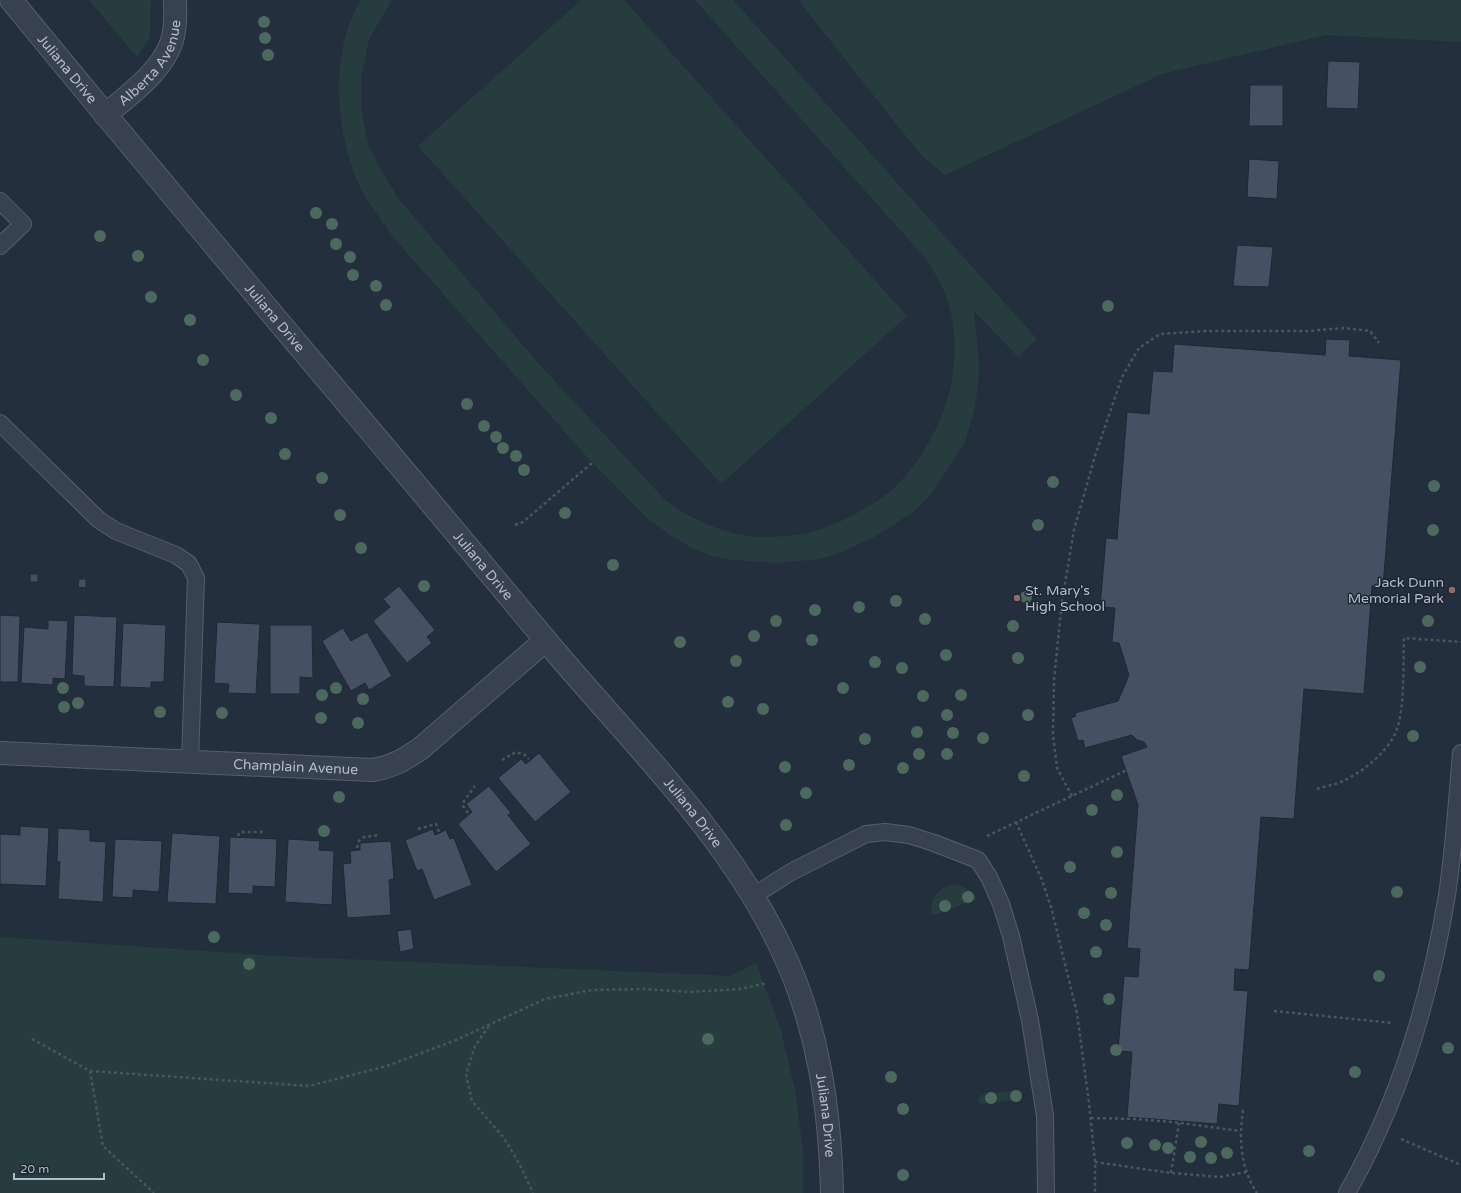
<svg xmlns="http://www.w3.org/2000/svg" width="1461" height="1193" viewBox="0 0 1461 1193" font-family="'Varela Round',sans-serif">
	<style>
		.green { fill: #263c3f }
		.building { fill: #455162; stroke: #1f2835 }
		.lines { fill: none; stroke-linecap: round; stroke-linejoin: round }
		.service-casing { stroke: #565f6c; stroke-width: 18 }
		.minor-casing { stroke: #565f6c; stroke-width: 24 }
		.tertiary-casing { stroke: #565f6c; stroke-width: 24 }
		.path { stroke: #44595c; stroke-width: 2.5; stroke-dasharray: 3 3; stroke-linecap: butt }
		.service { stroke: #38414e; stroke-width: 16 }
		.minor { stroke: #38414e; stroke-width: 22 }
		.tertiary { stroke: #38414e; stroke-width: 22 }
		.tree { fill: #4b6a5d }
		.education-dot { fill: #8d6e63; stroke: #1d2633; stroke-width: 1.5 }
		.labels { text-anchor: middle; stroke-width: 3; stroke-linejoin: round; paint-order: stroke }
		.street-label { font-size: 14px; fill: #b4bcc9; stroke: #1d2633 }
		.poi-label { font-size: 14px; fill: #b4bcc9; stroke: #1d2633; text-anchor: end }
	</style>
	<rect width="100%" height="100%" fill="#242f3e"/>
	<path class="green" d="M89,0H151L150,38L137,57Z
		M361,0H392L369,39L361,79L362,113L369,146L383,173L398,198L538,363L666,501C693,520 727,536 761,537C774,537 790,536 803,534C833,528 878,505 899,483C925,455 945,418 952,380C956,353 956,322 946,296C942,283 933,271 926,259L695,0H733L1037,339L1018,357L974,311L979,363L978,386L974,411L965,442L932,493L913,512L876,536L840,553L820,559L777,563L733,560L712,556L692,548L670,535L647,518L587,457L393,237C380,218 365,199 356,178C335,125 330,49 361,0Z
		M581,0H624L907,316L721,484L418,146Z
		M798,0H1461V42L1326,35L1162,74L945,175L921,155Z
		M949,885C961,884 970,889 977,897V899L935,915L931,914C930,901 937,890 949,885Z
		M0,937L276,956L730,976L756,963L781,1031L796,1094L803,1153V1193H0Z
		M1018,1090L1021,1092L1022,1096L1020,1099L981,1104L977,1100L981,1095Z"/>
	<path class="building" d="M1328,61L1360,62L1358,109L1326,108Z
		M1250,85H1283V126H1249Z
		M1249,159L1279,161L1277,199L1247,197Z
		M1237,245L1273,247L1269,287L1233,286Z
		M1326,339L1350,340L1349,356L1401,360L1383,587L1372,586L1364,694L1304,689L1294,819L1261,817L1249,970L1235,969L1234,990L1248,991L1239,1106L1219,1104L1217,1124L1127,1117L1132,1052L1118,1051L1124,976L1138,977L1140,949L1127,948L1138,805L1121,756L1147,747L1144,742L1137,740L1132,735L1085,748L1083,740L1078,741L1071,718L1076,716L1075,713L1118,701L1129,675L1119,643L1112,642L1115,608L1100,607L1106,538L1117,539L1127,412L1149,414L1153,371L1172,372L1174,344L1325,355Z
		M30,574H38V582H30Z
		M79,579H86V588L78,587Z
		M399,586L435,630L427,637L432,643L407,663L373,621L390,607L383,599Z
		M0,615L20,616L18,682H0Z
		M74,615L117,617L114,687L84,686V676L72,675Z
		M48,620L68,621L65,679L53,678V685L21,683L24,627L48,629Z
		M217,622L260,624L256,694L228,693L229,684L214,683Z
		M123,623L166,625L164,682H151V688L120,687Z
		M270,625H312L313,678L300,677V694H270Z
		M343,628L351,641L367,632L392,676L369,690L365,683L351,691L322,641Z
		M539,753L571,792L535,822L498,778L521,759L526,764Z
		M489,786L511,813L508,815L531,844L496,872L458,824L472,812L466,804Z
		M20,826L49,828L46,886L0,884V834L20,835Z
		M58,828L90,830V841L106,842L103,902L58,899L60,862H57Z
		M433,829L435,835L446,830L450,839L454,838L472,885L434,900L422,869L417,871L405,840Z
		M172,833L220,836L216,904L167,902Z
		M230,837L277,839L275,887L253,886V894L228,893Z
		M115,839L162,841L159,892L133,890V898L112,897Z
		M288,839L320,841L319,850L334,851L332,905L285,902Z
		M391,841L394,879L389,880L391,915L347,918L343,864L351,863L350,851L360,850V843Z
		M411,929L414,949L400,952L397,931Z"/>
	<g class="lines">
		<g class="service-casing">
			<path id="service" d="M0,201L23,224L0,246
				M0,423L99,520L116,531L176,555L189,564L196,578L190,762
				M753,896L791,872L866,834L885,832L909,835L934,843L978,860L989,877L1001,904L1011,936L1030,1020L1045,1116L1046,1193
				M1347,1193C1399,1102 1430,998 1447,895C1454,848 1457,800 1461,753"/>
		</g>
		<g class="minor-casing">
			<g id="minor">
				<path id="s1" d="M105,115C130,94 170,66 174,31C176,21 175,10 175,0"/>
				<path id="s2" d="M0,753L372,770C393,767 403,760 420,749L546,640"/>
			</g>
		</g>
		<g class="tertiary-casing">
			<g id="tertiary">
				<path id="s3" d="M11,0C186,214 366,424 543,637C625,736 726,831 781,948C818,1025 830,1108 832,1193"/>
			</g>
		</g>
		<path class="path" d="M515,525L523,522L592,463
			M502,760L516,752L525,755L529,759
			M1317,789C1325,786 1335,785 1343,781C1363,772 1390,750 1397,729C1405,705 1403,665 1404,638L1461,642
			M1072,796L1057,768L1053,735L1054,680L1062,601L1074,530L1095,456L1122,377L1139,348L1160,334L1207,331H1310L1344,328L1370,331L1379,343
			M468,813L463,806L464,801L475,786
			M1016,822L1042,880L1051,907L1077,1013L1089,1103L1095,1162V1193
			M418,829L436,824L439,832
			M238,836L239,833L243,832H265
			M987,836L1131,768
			M357,848L359,841L364,837L379,835
			M1274,1011L1393,1023
			M489,1026L475,1046L466,1074L472,1101L504,1138L520,1165L533,1193
			M32,1039L90,1071L103,1146L154,1193
			M90,1071L309,1086L387,1066L456,1040L545,999L592,990L644,989L690,992L740,989L767,983
			M1243,1110C1239,1139 1240,1167 1257,1193
			M1091,1118L1137,1119L1173,1122L1240,1131
			M1401,1139L1461,1165
			M1095,1162L1171,1173L1220,1177L1246,1172
			M1171,1173L1179,1123"/>
		<use href="#service" class="service"/>
		<use href="#minor" class="minor"/>
		<use href="#tertiary" class="tertiary"/>
	</g>
	<g class="tree">
		<circle cx="264" cy="22" r="6"/>
		<circle cx="265" cy="38" r="6"/>
		<circle cx="268" cy="55" r="6"/>
		<circle cx="316" cy="213" r="6"/>
		<circle cx="332" cy="224" r="6"/>
		<circle cx="100" cy="236" r="6"/>
		<circle cx="336" cy="244" r="6"/>
		<circle cx="138" cy="256" r="6"/>
		<circle cx="350" cy="257" r="6"/>
		<circle cx="353" cy="275" r="6"/>
		<circle cx="376" cy="286" r="6"/>
		<circle cx="151" cy="297" r="6"/>
		<circle cx="386" cy="305" r="6"/>
		<circle cx="1108" cy="306" r="6"/>
		<circle cx="190" cy="320" r="6"/>
		<circle cx="203" cy="360" r="6"/>
		<circle cx="236" cy="395" r="6"/>
		<circle cx="467" cy="404" r="6"/>
		<circle cx="271" cy="418" r="6"/>
		<circle cx="484" cy="426" r="6"/>
		<circle cx="496" cy="437" r="6"/>
		<circle cx="503" cy="448" r="6"/>
		<circle cx="285" cy="454" r="6"/>
		<circle cx="516" cy="456" r="6"/>
		<circle cx="524" cy="470" r="6"/>
		<circle cx="322" cy="478" r="6"/>
		<circle cx="1053" cy="482" r="6"/>
		<circle cx="1434" cy="486" r="6"/>
		<circle cx="565" cy="513" r="6"/>
		<circle cx="340" cy="515" r="6"/>
		<circle cx="1038" cy="525" r="6"/>
		<circle cx="1433" cy="530" r="6"/>
		<circle cx="361" cy="548" r="6"/>
		<circle cx="613" cy="565" r="6"/>
		<circle cx="424" cy="586" r="6"/>
		<circle cx="1026" cy="597" r="6"/>
		<circle cx="896" cy="601" r="6"/>
		<circle cx="859" cy="607" r="6"/>
		<circle cx="815" cy="610" r="6"/>
		<circle cx="925" cy="619" r="6"/>
		<circle cx="776" cy="621" r="6"/>
		<circle cx="1428" cy="621" r="6"/>
		<circle cx="1013" cy="626" r="6"/>
		<circle cx="754" cy="636" r="6"/>
		<circle cx="812" cy="640" r="6"/>
		<circle cx="680" cy="642" r="6"/>
		<circle cx="946" cy="655" r="6"/>
		<circle cx="1018" cy="658" r="6"/>
		<circle cx="736" cy="661" r="6"/>
		<circle cx="875" cy="662" r="6"/>
		<circle cx="1420" cy="667" r="6"/>
		<circle cx="902" cy="668" r="6"/>
		<circle cx="63" cy="688" r="6"/>
		<circle cx="336" cy="688" r="6"/>
		<circle cx="843" cy="688" r="6"/>
		<circle cx="322" cy="695" r="6"/>
		<circle cx="961" cy="695" r="6"/>
		<circle cx="923" cy="696" r="6"/>
		<circle cx="363" cy="699" r="6"/>
		<circle cx="728" cy="702" r="6"/>
		<circle cx="78" cy="703" r="6"/>
		<circle cx="64" cy="707" r="6"/>
		<circle cx="763" cy="709" r="6"/>
		<circle cx="160" cy="712" r="6"/>
		<circle cx="222" cy="713" r="6"/>
		<circle cx="947" cy="715" r="6"/>
		<circle cx="1028" cy="715" r="6"/>
		<circle cx="321" cy="718" r="6"/>
		<circle cx="358" cy="723" r="6"/>
		<circle cx="917" cy="732" r="6"/>
		<circle cx="953" cy="733" r="6"/>
		<circle cx="1413" cy="736" r="6"/>
		<circle cx="983" cy="738" r="6"/>
		<circle cx="865" cy="739" r="6"/>
		<circle cx="919" cy="754" r="6"/>
		<circle cx="947" cy="754" r="6"/>
		<circle cx="849" cy="765" r="6"/>
		<circle cx="785" cy="767" r="6"/>
		<circle cx="903" cy="768" r="6"/>
		<circle cx="1024" cy="776" r="6"/>
		<circle cx="806" cy="793" r="6"/>
		<circle cx="1117" cy="795" r="6"/>
		<circle cx="339" cy="797" r="6"/>
		<circle cx="1092" cy="810" r="6"/>
		<circle cx="786" cy="825" r="6"/>
		<circle cx="324" cy="831" r="6"/>
		<circle cx="1117" cy="852" r="6"/>
		<circle cx="1070" cy="867" r="6"/>
		<circle cx="1397" cy="892" r="6"/>
		<circle cx="1111" cy="893" r="6"/>
		<circle cx="968" cy="897" r="6"/>
		<circle cx="945" cy="906" r="6"/>
		<circle cx="1084" cy="913" r="6"/>
		<circle cx="1106" cy="925" r="6"/>
		<circle cx="214" cy="937" r="6"/>
		<circle cx="1096" cy="952" r="6"/>
		<circle cx="249" cy="964" r="6"/>
		<circle cx="1379" cy="976" r="6"/>
		<circle cx="1109" cy="999" r="6"/>
		<circle cx="708" cy="1039" r="6"/>
		<circle cx="1448" cy="1048" r="6"/>
		<circle cx="1116" cy="1050" r="6"/>
		<circle cx="1355" cy="1072" r="6"/>
		<circle cx="891" cy="1077" r="6"/>
		<circle cx="1016" cy="1096" r="6"/>
		<circle cx="991" cy="1098" r="6"/>
		<circle cx="903" cy="1109" r="6"/>
		<circle cx="1201" cy="1142" r="6"/>
		<circle cx="1127" cy="1143" r="6"/>
		<circle cx="1155" cy="1145" r="6"/>
		<circle cx="1168" cy="1148" r="6"/>
		<circle cx="1309" cy="1151" r="6"/>
		<circle cx="1227" cy="1153" r="6"/>
		<circle cx="1190" cy="1157" r="6"/>
		<circle cx="1211" cy="1158" r="6"/>
		<circle cx="903" cy="1175" r="6"/>
	</g>
	<g class="education-dot">
		<circle cx="1452" cy="590" r="4"/>
		<circle cx="1017" cy="598" r="4"/>
	</g>
	<g class="labels">
		<g class="street-label">
			<text dy="5" stroke="none"><textPath href="#s1" startOffset="71">Alberta Avenue</textPath></text>
			<text dy="5" stroke="none"><textPath href="#s3" startOffset="89">Juliana Drive</textPath></text>
			<text dy="5" stroke="none"><textPath href="#s3" startOffset="413">Juliana Drive</textPath></text>
			<text dy="5" stroke="none"><textPath href="#s3" startOffset="737">Juliana Drive</textPath></text>
			<text dy="5" stroke="none"><textPath href="#s2" startOffset="296">Champlain Avenue</textPath></text>
			<text dy="5" stroke="none"><textPath href="#s3" startOffset="1061">Juliana Drive</textPath></text>
			<text dy="5" stroke="none"><textPath href="#s3" startOffset="1397">Juliana Drive</textPath></text>
		</g>
		<g class="poi-label">
			<text x="1444" y="587">Jack Dunn<tspan x="1444" dy="16">Memorial Park</tspan></text>
			<text x="1025" y="595" text-anchor="start">St. Mary's<tspan x="1025" dy="16">High School</tspan></text>
		</g>
	</g>
	<path d="M14 1173v6h90v-6" fill="none" stroke="#b4bcc9" stroke-width="2"/>
	<text x="20" y="1173" font-size="12" fill="#b4bcc9" stroke="#1d2633" stroke-width="3" paint-order="stroke">20 m</text>
</svg>
